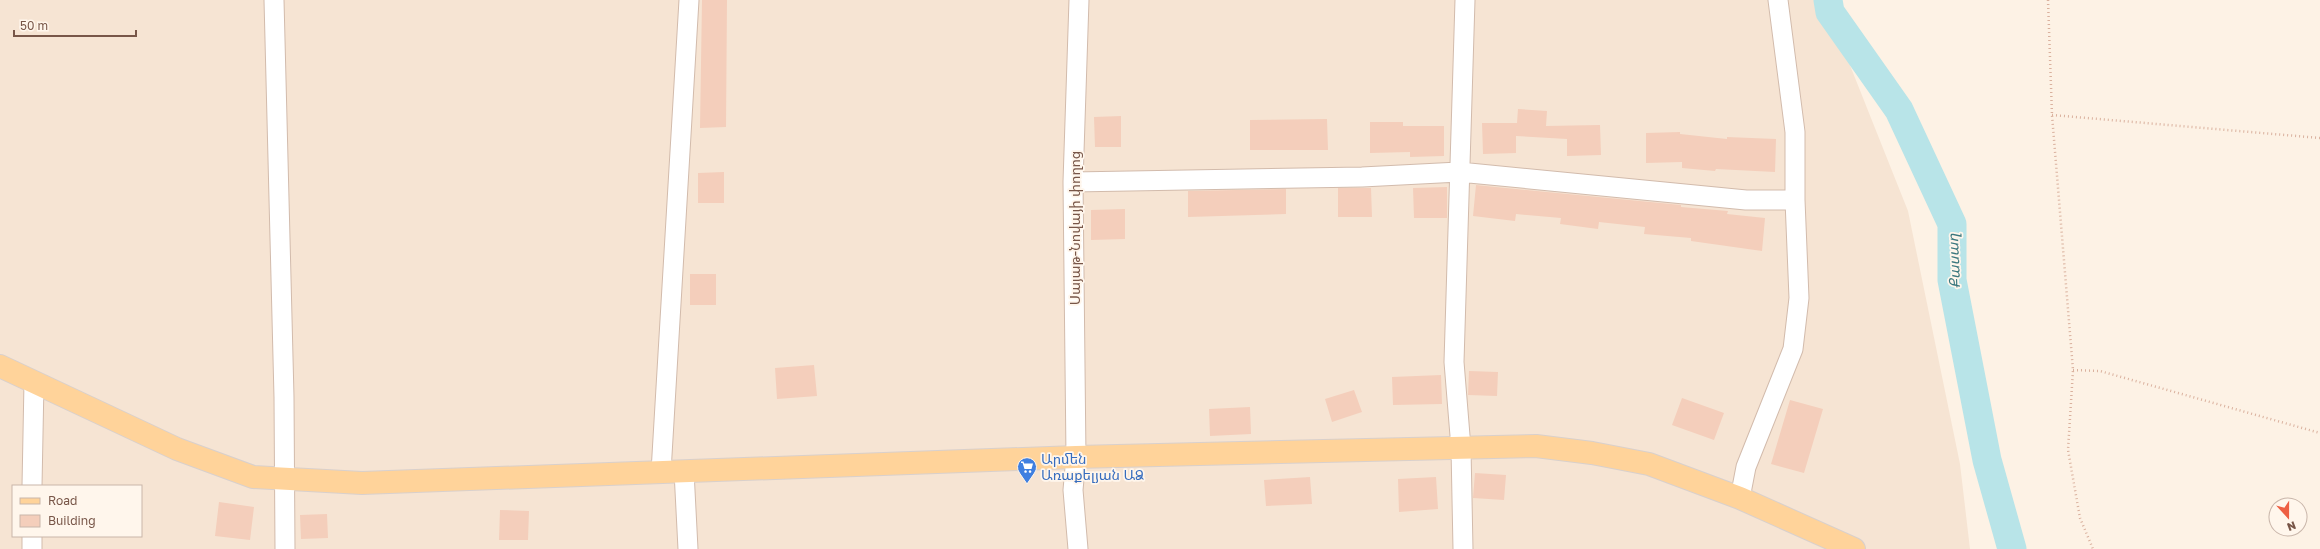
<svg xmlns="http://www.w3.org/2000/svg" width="2320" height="549" viewBox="0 0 2320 549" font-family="'Golos Text','Noto Sans Armenian',sans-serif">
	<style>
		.residential { fill: #f6e4d3; fill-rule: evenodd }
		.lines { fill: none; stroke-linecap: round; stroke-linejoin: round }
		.river { stroke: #b8e4e8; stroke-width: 29 }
		.building { fill: #f4cebb }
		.minor-casing { stroke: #d2bbac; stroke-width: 21 }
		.major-casing { stroke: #d9d0cc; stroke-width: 24 }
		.path { stroke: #dab19e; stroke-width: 2.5; stroke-dasharray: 1 3; stroke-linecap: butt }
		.minor { stroke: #fff; stroke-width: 19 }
		.major { stroke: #ffd39a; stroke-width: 22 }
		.labels { text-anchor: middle; stroke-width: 3.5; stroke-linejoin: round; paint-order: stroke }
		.street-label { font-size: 14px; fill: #785648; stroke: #fff6ec }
		.shop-label { font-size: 14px; fill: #366cbe; stroke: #fff6ec; text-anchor: start }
		.water-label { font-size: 15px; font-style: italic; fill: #3b777e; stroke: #fff6ec }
	</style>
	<rect width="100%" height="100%" fill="#fdf2e5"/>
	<path class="residential" d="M0,0H1824L1908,211L1960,464L1970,549H0ZM13,486H141V536H13Z"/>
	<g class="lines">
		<path class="river" d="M1828,0L1830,12L1899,110L1952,224V280L1987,460L2012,549"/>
	</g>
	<path class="building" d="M702,0H727L726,127L700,128Z
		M1518,109L1547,111L1546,126L1600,125L1601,155L1567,156V139L1516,136V153L1483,154L1482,123H1517Z
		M1121,116V147H1095L1094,117Z
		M1327,119L1328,150H1250V120Z
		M1370,122H1403V126H1444V156L1410,157V152L1370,153Z
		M1680,132V134L1727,139V137L1776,139L1775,172L1716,169L1715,171L1682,168V162L1646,163V133Z
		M724,172V203H698V173Z
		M1476,185L1681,205V207L1728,211L1727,214L1765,218L1762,251L1691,241V238L1644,234L1645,227L1599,222L1598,229L1560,224L1561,218L1516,214L1515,221L1473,216Z
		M1447,187V218H1414L1413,188Z
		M1338,188H1371L1372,217H1338Z
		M1286,189V214L1188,217V191Z
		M1125,209V239L1091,240V210Z
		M690,274H716V305H690Z
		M814,365L817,396L777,399L775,368Z
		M1469,371L1498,372L1497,396L1468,395Z
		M1441,375L1442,404L1393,405L1392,377Z
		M1354,390L1362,412L1332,422L1325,399Z
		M1682,398L1724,413L1714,440L1672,425Z
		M1790,400L1823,409L1804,473L1771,464Z
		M1250,407L1251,434L1210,436L1209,409Z
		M1475,473L1506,475L1504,500L1473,498Z
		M1310,477L1312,504L1266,506L1264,480Z
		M1436,477L1438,509L1399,512L1398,479Z
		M219,502L254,507L250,540L215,536Z
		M500,510L529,511L528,540H499Z
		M327,514L328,538L301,539L300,515Z"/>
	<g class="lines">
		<g class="minor-casing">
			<path id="minor" d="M274,0L284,397L285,549
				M1073,182L1362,177L1459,172L1746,200H1795
				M684,471L688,549
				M661,472L689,0
				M32,486L34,382
				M1740,498L1746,467L1793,349L1799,298L1795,200V132L1778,0
				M32,536V549
				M1078,549L1073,490L1076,457L1073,182L1079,0
				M1463,549L1461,448L1454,362L1465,0"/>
		</g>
		<g class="major-casing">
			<path id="major" d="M0,366L177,449L253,477L362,483L1076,457L1536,446L1592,453L1649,464L1740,498L1854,549"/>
		</g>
		<path class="path" d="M2048,0L2052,115L2073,370L2068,450L2080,518L2093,549
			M2052,115L2320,138
			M2073,370L2100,371L2320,433"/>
		<use href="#minor" class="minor"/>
		<use href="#major" class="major"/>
	</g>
	<defs>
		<g id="supermarket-pin" transform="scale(1)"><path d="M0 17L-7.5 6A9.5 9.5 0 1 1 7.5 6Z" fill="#3f7fe0" stroke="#fff6ec"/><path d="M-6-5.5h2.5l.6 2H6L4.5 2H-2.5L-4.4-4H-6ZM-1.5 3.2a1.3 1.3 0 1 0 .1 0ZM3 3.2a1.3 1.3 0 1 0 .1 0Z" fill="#fff"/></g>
	</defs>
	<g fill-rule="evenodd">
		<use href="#supermarket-pin" x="1027" y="467"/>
	</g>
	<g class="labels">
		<g class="street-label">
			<text transform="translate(1075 228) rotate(-90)" y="5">Սայաթ-Նովայի փողոց</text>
		</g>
		<g class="shop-label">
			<text x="1041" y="464">Արմեն<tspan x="1041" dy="16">Առաքելյան ԱՁ</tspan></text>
		</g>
		<g class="water-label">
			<text transform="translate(1954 261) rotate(-92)" y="5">Քասաղ</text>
		</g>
	</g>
	<rect x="12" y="485" width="130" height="52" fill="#fff6ec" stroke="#c9b6aa"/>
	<rect x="20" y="498" width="20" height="6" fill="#ffd39a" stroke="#c9b6aa"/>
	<text x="48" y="505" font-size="12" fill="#785648">Road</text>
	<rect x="20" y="515" width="20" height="12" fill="#f4cebb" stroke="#c9b6aa"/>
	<text x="48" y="525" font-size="12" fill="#785648">Building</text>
	<g transform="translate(2288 517) rotate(159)"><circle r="19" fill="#fff6ec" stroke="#c9b6aa"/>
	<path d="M0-3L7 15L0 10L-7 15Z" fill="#ee5f43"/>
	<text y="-6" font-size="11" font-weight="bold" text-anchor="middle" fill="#785648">N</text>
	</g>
	<path d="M14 30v6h122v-6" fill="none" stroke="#785648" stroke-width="2"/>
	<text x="20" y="30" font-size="12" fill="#785648" stroke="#fff6ec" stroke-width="3" paint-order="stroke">50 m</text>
</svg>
